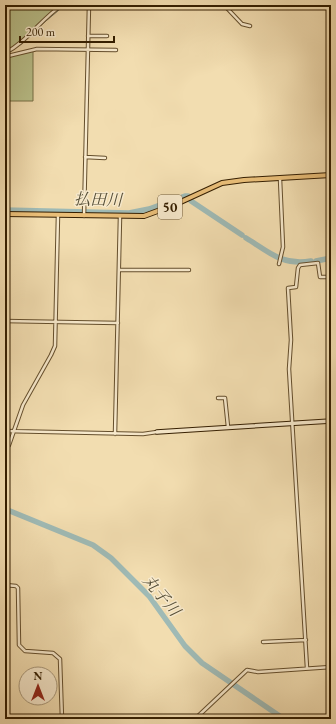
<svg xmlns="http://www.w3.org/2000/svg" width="336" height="724" viewBox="0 0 336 724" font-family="'EB Garamond','Noto Serif JP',serif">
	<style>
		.green { fill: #bac18b; stroke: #777046 }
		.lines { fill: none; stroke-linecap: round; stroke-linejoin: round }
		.stream { stroke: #747c6d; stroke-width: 1 }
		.river { stroke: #9fbab5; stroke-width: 5.5 }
		.street-casing { stroke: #644e2c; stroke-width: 4.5 }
		.secondary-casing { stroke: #341e00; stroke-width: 5.5 }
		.primary-casing { stroke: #341e00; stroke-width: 6 }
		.street { stroke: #f7e9cc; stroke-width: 2.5 }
		.secondary { stroke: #f7e9cc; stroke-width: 3.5 }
		.primary { stroke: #e9be78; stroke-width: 4 }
		.labels { text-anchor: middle; stroke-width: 3; stroke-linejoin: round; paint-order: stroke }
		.shield { fill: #f7e9cc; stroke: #6e5b3d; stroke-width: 1 }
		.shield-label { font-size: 14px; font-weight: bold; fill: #341e00 }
		.water-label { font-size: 16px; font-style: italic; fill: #544d36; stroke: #f7e9cc }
	</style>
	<rect width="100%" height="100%" fill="#f2ddb0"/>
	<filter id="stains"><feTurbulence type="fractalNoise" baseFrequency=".005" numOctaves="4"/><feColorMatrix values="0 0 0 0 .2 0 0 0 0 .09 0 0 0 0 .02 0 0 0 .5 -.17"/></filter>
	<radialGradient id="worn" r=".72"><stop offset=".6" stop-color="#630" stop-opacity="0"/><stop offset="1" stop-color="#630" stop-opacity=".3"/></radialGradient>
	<path class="green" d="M5,5H62L22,41L5,53Z
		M33,51V101H5L7,57Z"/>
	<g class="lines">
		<path class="stream" d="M40,26L65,5
			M5,55L23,43L30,35"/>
		<path class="river" d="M191,201L242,235
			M5,210L129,213L149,209L185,196H188
			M246,238C269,252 282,266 311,261
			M316,261L331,258
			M5,509L93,545L111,558L149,596L185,646L202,663L284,719"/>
		<g class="street-casing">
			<path id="street" d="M224,5L242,24L250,26
				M88,36H107
				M5,53C27,42 41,19 62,5
				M8,56L37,49L116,50
				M85,157L105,158
				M84,216L89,5
				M279,264L283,247L280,179
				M120,270H189
				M5,321L118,323
				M218,398H225L228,427
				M5,431L143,434L157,432
				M115,434L120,217
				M5,450L9,445L23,405L51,355L55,346L58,215
				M5,585L16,586L18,588L19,645L25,651L53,653L60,659L62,719
				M263,642L306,640
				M307,668L289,369L291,340L288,288L296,287L298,268L300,265L318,263L320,277H331
				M195,719L247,670L258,672L331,667"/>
		</g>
		<g class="secondary-casing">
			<path id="secondary" d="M157,432L331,421"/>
		</g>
		<g class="primary-casing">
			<path id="primary" d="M5,214L144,216L174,205L222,183L244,180L331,175"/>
		</g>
		<use href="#street" class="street"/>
		<use href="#secondary" class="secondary"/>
		<use href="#primary" class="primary"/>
	</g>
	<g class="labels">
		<rect class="shield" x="158" y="195" width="24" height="24" rx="3"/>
		<g class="shield-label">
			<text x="170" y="212">50</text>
		</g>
		<g class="water-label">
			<text transform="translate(98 199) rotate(1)" y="6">払田川</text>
			<text transform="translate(162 595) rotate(50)" y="6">丸子川</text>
		</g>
	</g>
	<rect width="336" height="724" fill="none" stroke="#f2ddb0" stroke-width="20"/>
	<rect x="6" y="6" width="324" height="712" fill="none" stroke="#341e00" stroke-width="2"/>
	<rect x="10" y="10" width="316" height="704" fill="none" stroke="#341e00"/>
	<g transform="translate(38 686)"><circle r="19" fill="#f7e9cc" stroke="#a9987a"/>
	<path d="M0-3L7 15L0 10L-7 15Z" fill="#8f2418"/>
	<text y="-6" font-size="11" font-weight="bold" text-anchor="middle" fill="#341e00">N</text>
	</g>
	<path d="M20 36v6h94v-6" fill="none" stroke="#341e00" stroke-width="2"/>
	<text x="26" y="36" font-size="12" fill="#341e00" stroke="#f7e9cc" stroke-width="3" paint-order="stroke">200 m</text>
	<rect width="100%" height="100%" filter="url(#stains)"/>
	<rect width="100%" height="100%" fill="url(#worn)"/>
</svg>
